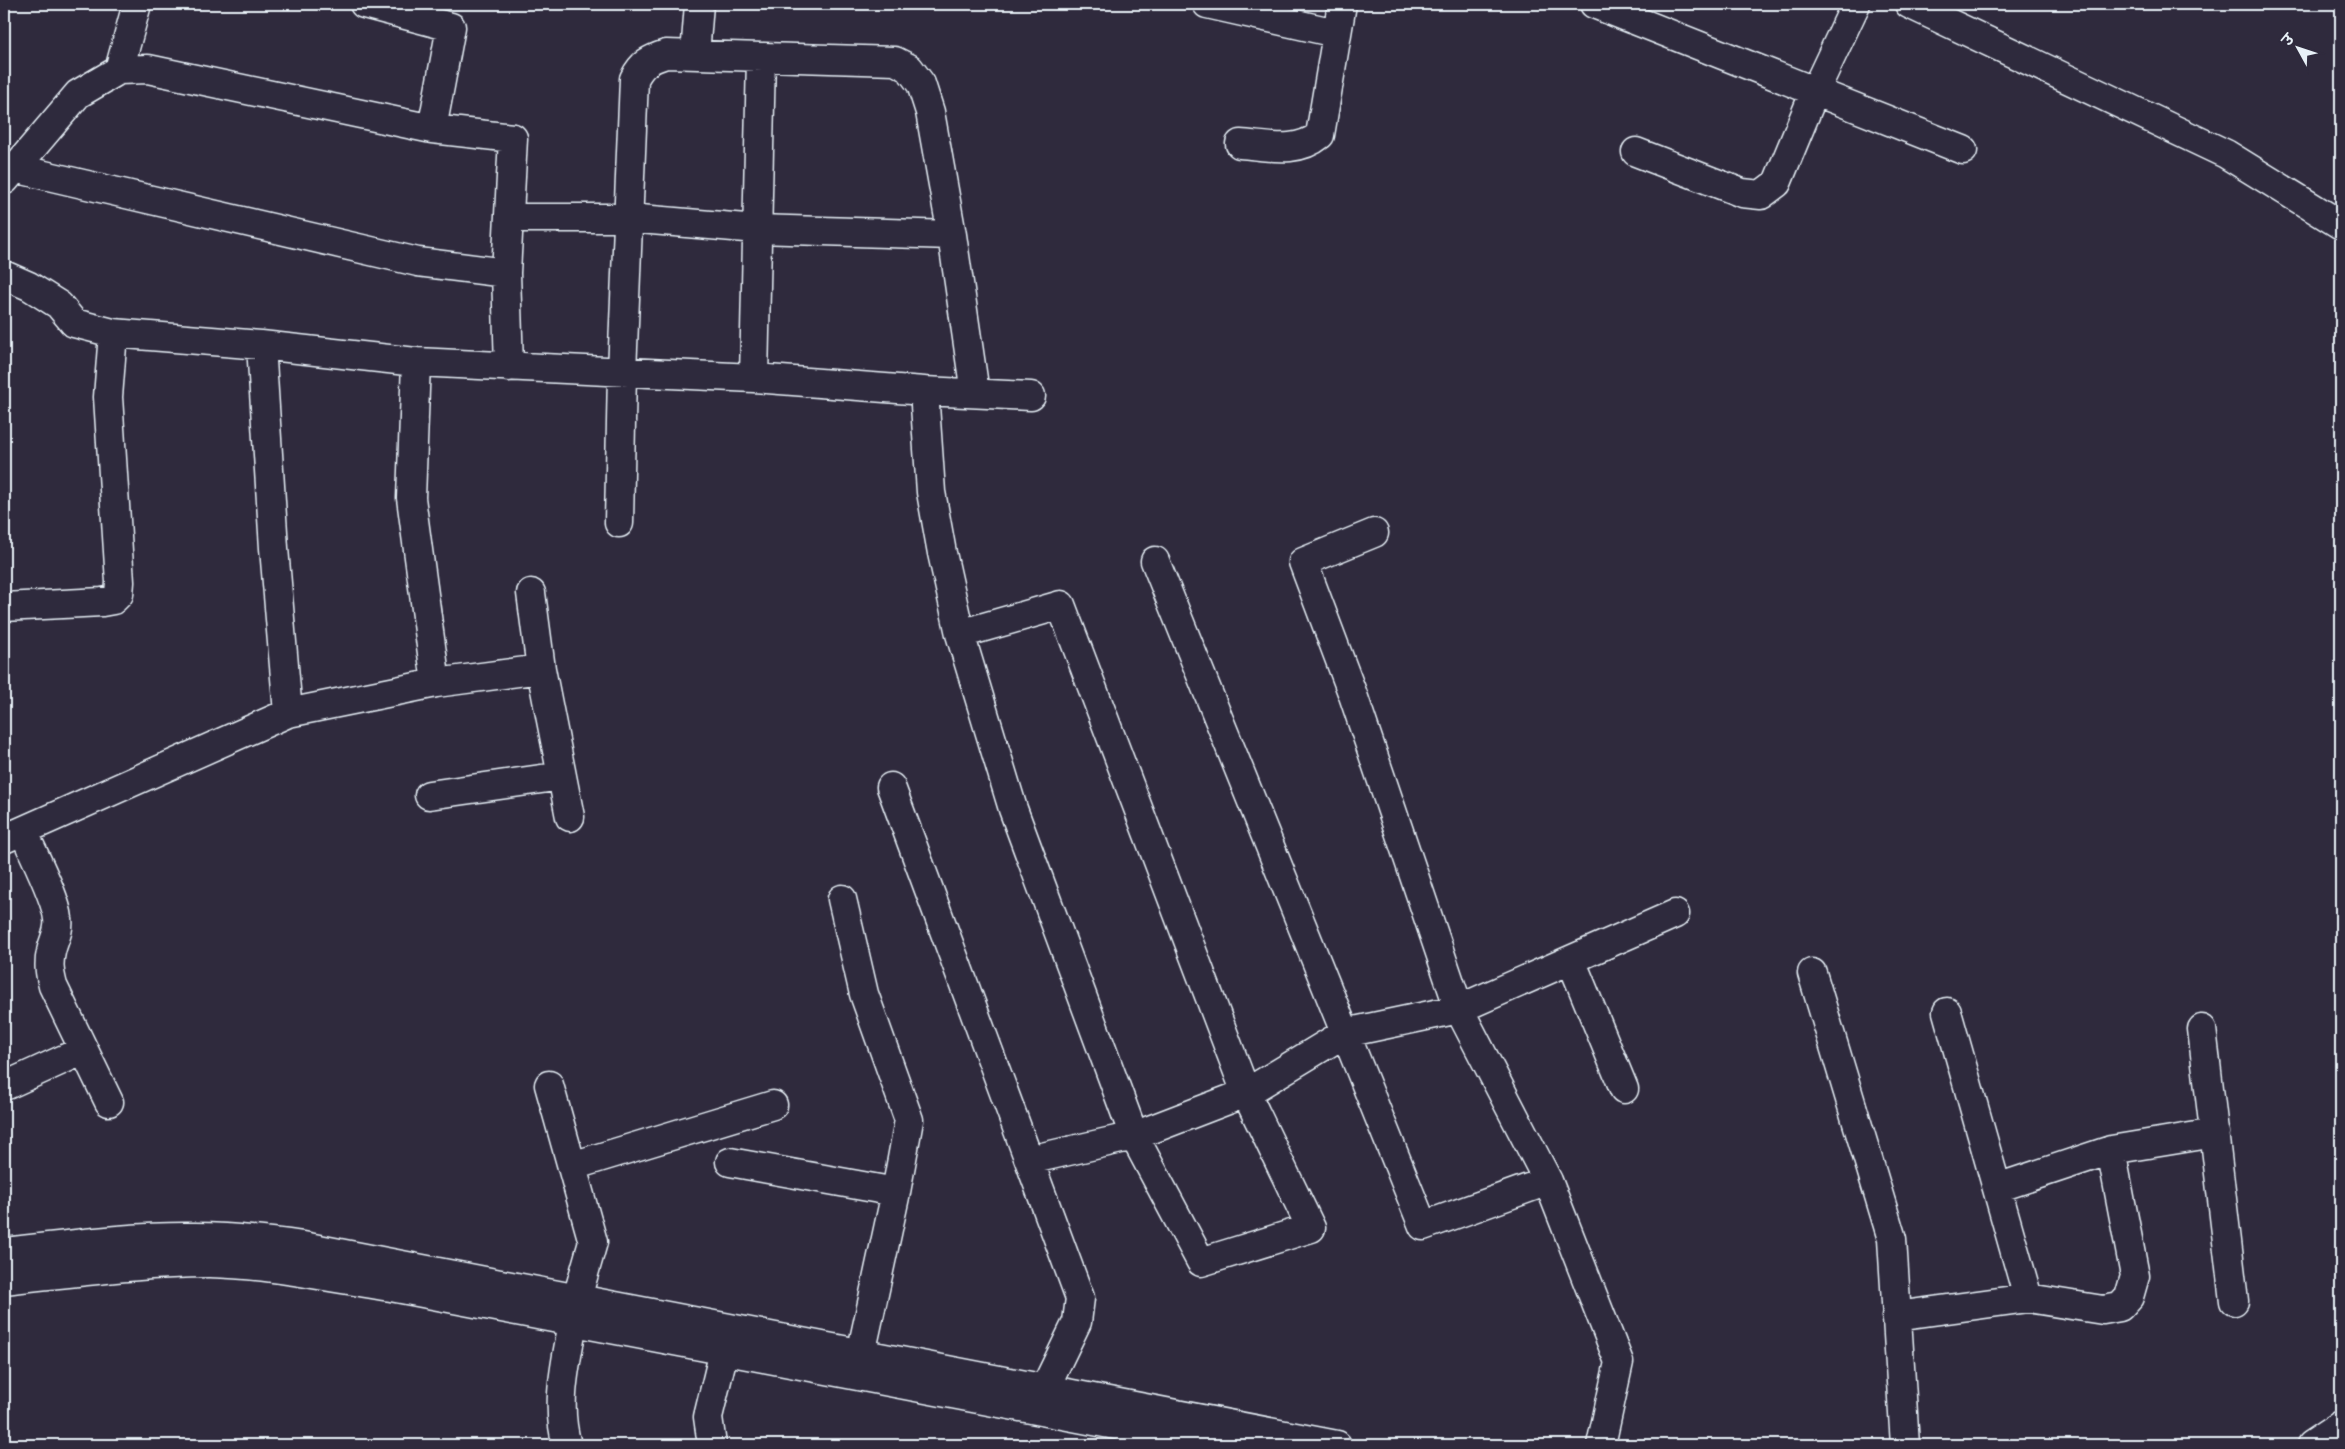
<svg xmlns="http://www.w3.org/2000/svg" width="2345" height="1449" viewBox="0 0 2345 1449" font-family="'Patrick Hand','Playpen Sans Deva',sans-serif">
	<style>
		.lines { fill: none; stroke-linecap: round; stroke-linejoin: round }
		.minor-casing { stroke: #e8f1f8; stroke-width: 31 }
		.highway-casing { stroke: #e8f1f8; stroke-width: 31 }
		.minor { stroke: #2f2a3d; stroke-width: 28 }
		.highway { stroke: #2f2a3d; stroke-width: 28 }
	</style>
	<rect width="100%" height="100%" fill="#2f2a3d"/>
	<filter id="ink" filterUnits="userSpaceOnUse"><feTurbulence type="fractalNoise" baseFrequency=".02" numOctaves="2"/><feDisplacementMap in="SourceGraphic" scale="10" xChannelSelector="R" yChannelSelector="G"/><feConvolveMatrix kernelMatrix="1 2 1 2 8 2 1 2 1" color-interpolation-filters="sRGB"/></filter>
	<g filter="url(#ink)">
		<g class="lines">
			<g class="minor-casing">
				<path id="minor" d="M1207,4L1336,33
					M1594,4L1963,150
					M1909,4L2226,154L2341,225
					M695,55L699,4
					M119,70L137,4
					M1240,144C1269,146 1297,154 1320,135L1342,4
					M1636,152L1742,193L1761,195L1777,183L1815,91L1856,4
					M14,168L418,262L506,273L513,138L432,129
					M5,180L78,94L119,70L148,69L432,129L451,27L364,4
					M509,218H628L757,229L952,235
					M506,273L509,367
					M4,275L29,286L59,305L74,323L113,333L261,345L416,362L411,498L436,683L288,713L4,839
					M261,345L274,548L288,713
					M416,362L754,378L924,391L931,492L942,553L960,634L1013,809L1134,1136L1201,1262L1311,1228L1246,1093L1061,605L960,634
					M754,378L761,57
					M924,391L1031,396
					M619,523L622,372L634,79C642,63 650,59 666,54L895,61L909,68L921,84L930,112L952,235L975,393
					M1374,533L1303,562L1353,695L1459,1009L1548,1181L1619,1362L1601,1445
					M1155,561L1423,1226L1548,1181
					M531,593L541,669L570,817
					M4,607L102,602L113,600L119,594L120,582L108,397L113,333
					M436,683L541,669
					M891,787L1080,1298L1077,1322L1044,1390
					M429,795L562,776
					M24,832C33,854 56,897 58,919C60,931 53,941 51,952C48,965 50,974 53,986L109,1102
					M842,899L864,994L909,1120L896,1192
					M1571,960L1624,1089
					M1812,973L1892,1239L1905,1445
					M1947,1012L2028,1298
					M2202,1029L2234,1301
					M7,1085L84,1050
					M549,1085L593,1242L577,1298
					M1029,1160L1134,1136L1246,1093L1345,1033L1459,1009L1675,914
					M730,1162L896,1192L861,1354
					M572,1166L773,1105
					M1997,1188L2111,1150L2215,1133
					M1896,1316L2028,1298L2103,1310L2120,1307L2129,1297L2135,1276L2111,1150
					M567,1445C555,1404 566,1363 573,1322
					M712,1445L708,1417L724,1351
					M2311,1445L2341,1425"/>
			</g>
			<g class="highway-casing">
				<path id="highway" d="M4,1252C67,1245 132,1236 195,1237C231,1237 267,1241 303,1246L1337,1445
					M4,1280C72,1273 141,1263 209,1263C270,1264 331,1278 391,1287L1220,1445"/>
			</g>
			<use href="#minor" class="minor"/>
			<use href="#highway" class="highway"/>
		</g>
	</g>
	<rect width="2345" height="1449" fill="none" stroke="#2f2a3d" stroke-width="20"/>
	<rect x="10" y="10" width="2325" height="1429" fill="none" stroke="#e8f1f8" stroke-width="2" filter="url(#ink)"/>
	<g transform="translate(2298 48) rotate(310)" stroke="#2f2a3d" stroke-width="4" paint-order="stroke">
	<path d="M0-4L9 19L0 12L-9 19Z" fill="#e8f1f8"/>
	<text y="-8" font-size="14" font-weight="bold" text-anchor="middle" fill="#e8f1f8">उ</text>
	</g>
</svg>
